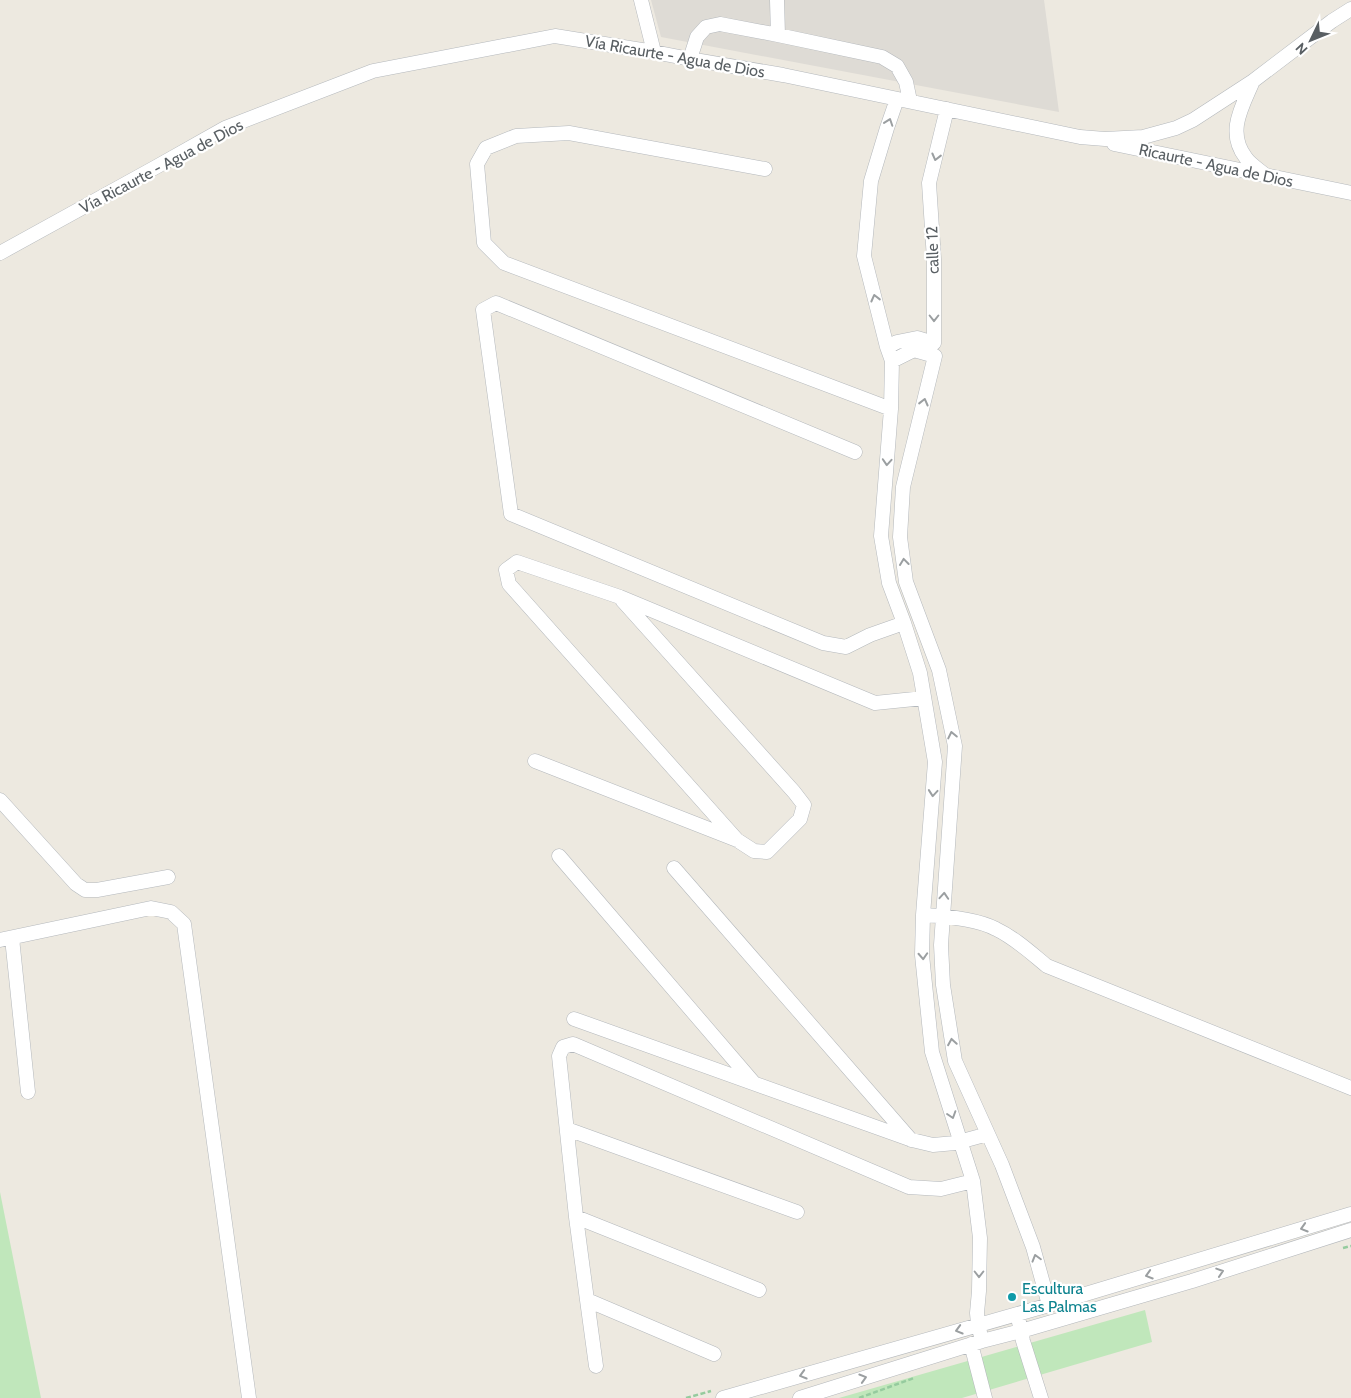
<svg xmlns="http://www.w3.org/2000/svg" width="1351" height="1398" viewBox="0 0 1351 1398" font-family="Cabin,sans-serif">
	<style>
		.industrial { fill: #dedbd5 }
		.green { fill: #c0e7bb }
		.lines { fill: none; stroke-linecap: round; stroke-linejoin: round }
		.minor-casing { stroke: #b4b8bc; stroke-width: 15 }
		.path { stroke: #95cb9e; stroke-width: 2.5; stroke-dasharray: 5 2.5; stroke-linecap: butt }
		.minor { stroke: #fff; stroke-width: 14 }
		.oneway { stroke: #9b9fa1 }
		.culture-dot { fill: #0f9aa8; stroke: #fff; stroke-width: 2 }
		.labels { text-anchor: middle; stroke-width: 4.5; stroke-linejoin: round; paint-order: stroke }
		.street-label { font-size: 16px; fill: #595f63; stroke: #fff }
		.culture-label { font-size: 16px; fill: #0d838f; stroke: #fff; text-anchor: start }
	</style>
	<rect width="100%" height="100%" fill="#ede9e0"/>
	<path class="industrial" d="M651,0H1044L1059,112L661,37Z"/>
	<path class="green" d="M0,1192L41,1398H0Z
		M1145,1310L1152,1342L962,1398H839Z"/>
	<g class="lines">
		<g class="minor-casing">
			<path id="minor" d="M641,0L654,52
				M777,0L778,35
				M690,59L697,37L706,27L720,24L778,35L882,57L897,66L906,82L910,101
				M1253,81C1242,107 1226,132 1246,158C1250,164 1258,169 1264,174
				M897,99L887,128L871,181L864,256L887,347L892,361L891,409L881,536L889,583L904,623L920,673L935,762L923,915L922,955L932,1052L973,1181L980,1238L979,1291L977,1313L978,1324L982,1341
				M1114,144L1351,193
				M765,169L569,133L516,136L486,148L477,164L484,243L504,263L891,409
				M0,253L156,167L225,128L373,71L555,36L654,52L690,59L783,75L1080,137L1105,139L1143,137L1176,128L1193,120L1253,81L1332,21L1351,9
				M887,347L897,342L917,338L934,343V259L929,183L947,109
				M892,361L914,350L935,356L903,487L900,537L906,582L939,670L955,746L941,945L943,985L955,1061L1002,1165L1033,1247L1049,1305
				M855,452L496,303L483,310L511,514L823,643L846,647L870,635L904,623
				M535,761L737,840L754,851L767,852L800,819L804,805L794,792L622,600
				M0,800L76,884L85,890H97L168,877
				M737,840L509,584L506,570L517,562L620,597L875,703L924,698
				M559,856L753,1082
				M674,868L911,1140
				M923,915C945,916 977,919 996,929C1015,938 1031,953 1047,966L1351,1088
				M12,938L28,1092
				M0,940L151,908L171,912L184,924L249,1398
				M574,1019L912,1140L933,1145L955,1143L988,1134
				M567,1129L797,1212
				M576,1217L759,1290
				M587,1300L596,1366
				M1019,1322L1023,1341L1041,1398
				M971,1344L985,1398
				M714,1354L587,1300L576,1217L559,1056L563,1047L573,1044L909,1187L941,1189L973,1181
				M723,1398L1049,1305L1351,1214
				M800,1398L982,1341L1021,1331L1192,1281L1351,1230"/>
		</g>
		<path class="path" d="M1343,1248L1351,1246
			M686,1398L711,1391
			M859,1398L914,1378"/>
		<use href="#minor" class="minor"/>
	</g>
	<defs><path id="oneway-chevron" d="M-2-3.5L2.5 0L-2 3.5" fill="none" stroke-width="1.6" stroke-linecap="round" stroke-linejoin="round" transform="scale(1.25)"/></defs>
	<g class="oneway">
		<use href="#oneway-chevron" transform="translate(889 122) rotate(-71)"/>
		<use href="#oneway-chevron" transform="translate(936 157) rotate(104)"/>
		<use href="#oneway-chevron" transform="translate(875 298) rotate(-104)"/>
		<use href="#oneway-chevron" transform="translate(934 318) rotate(90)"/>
		<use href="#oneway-chevron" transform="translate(924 402) rotate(-76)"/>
		<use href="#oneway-chevron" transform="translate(887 462) rotate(94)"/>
		<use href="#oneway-chevron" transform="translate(904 562) rotate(-97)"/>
		<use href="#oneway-chevron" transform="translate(952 735) rotate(-102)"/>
		<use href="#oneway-chevron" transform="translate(933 793) rotate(95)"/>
		<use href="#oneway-chevron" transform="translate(944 896) rotate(-86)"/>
		<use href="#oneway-chevron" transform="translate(923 956) rotate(87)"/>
		<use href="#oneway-chevron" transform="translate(952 1042) rotate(-99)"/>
		<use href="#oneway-chevron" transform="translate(952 1115) rotate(72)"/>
		<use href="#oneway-chevron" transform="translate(1304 1228) rotate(163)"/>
		<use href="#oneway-chevron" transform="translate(1036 1258) rotate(-106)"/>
		<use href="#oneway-chevron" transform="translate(1220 1272) rotate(-18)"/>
		<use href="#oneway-chevron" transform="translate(979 1274) rotate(90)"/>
		<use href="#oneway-chevron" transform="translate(1149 1275) rotate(163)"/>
		<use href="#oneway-chevron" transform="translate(959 1330) rotate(164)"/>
		<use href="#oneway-chevron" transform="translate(803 1375) rotate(164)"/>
		<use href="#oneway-chevron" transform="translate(863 1378) rotate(-17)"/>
	</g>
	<circle class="culture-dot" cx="1012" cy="1297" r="5"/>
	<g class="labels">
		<g class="street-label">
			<text transform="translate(675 56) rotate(10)" y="6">Vía Ricaurte - Agua de Dios</text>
			<text transform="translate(1216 165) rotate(12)" y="6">Ricaurte - Agua de Dios</text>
			<text transform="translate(161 166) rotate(-28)" y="6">Vía Ricaurte - Agua de Dios</text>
			<text transform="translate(932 250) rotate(-92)" y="6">calle 12</text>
		</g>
		<g class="culture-label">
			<text x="1022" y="1294">Escultura<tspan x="1022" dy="18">Las Palmas</tspan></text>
		</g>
	</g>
	<g transform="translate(1311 40) rotate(227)" stroke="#ffffff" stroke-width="4" paint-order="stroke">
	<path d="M0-4L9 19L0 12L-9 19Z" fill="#595f63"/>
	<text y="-8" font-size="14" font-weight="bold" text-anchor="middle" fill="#595f63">N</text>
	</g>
</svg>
